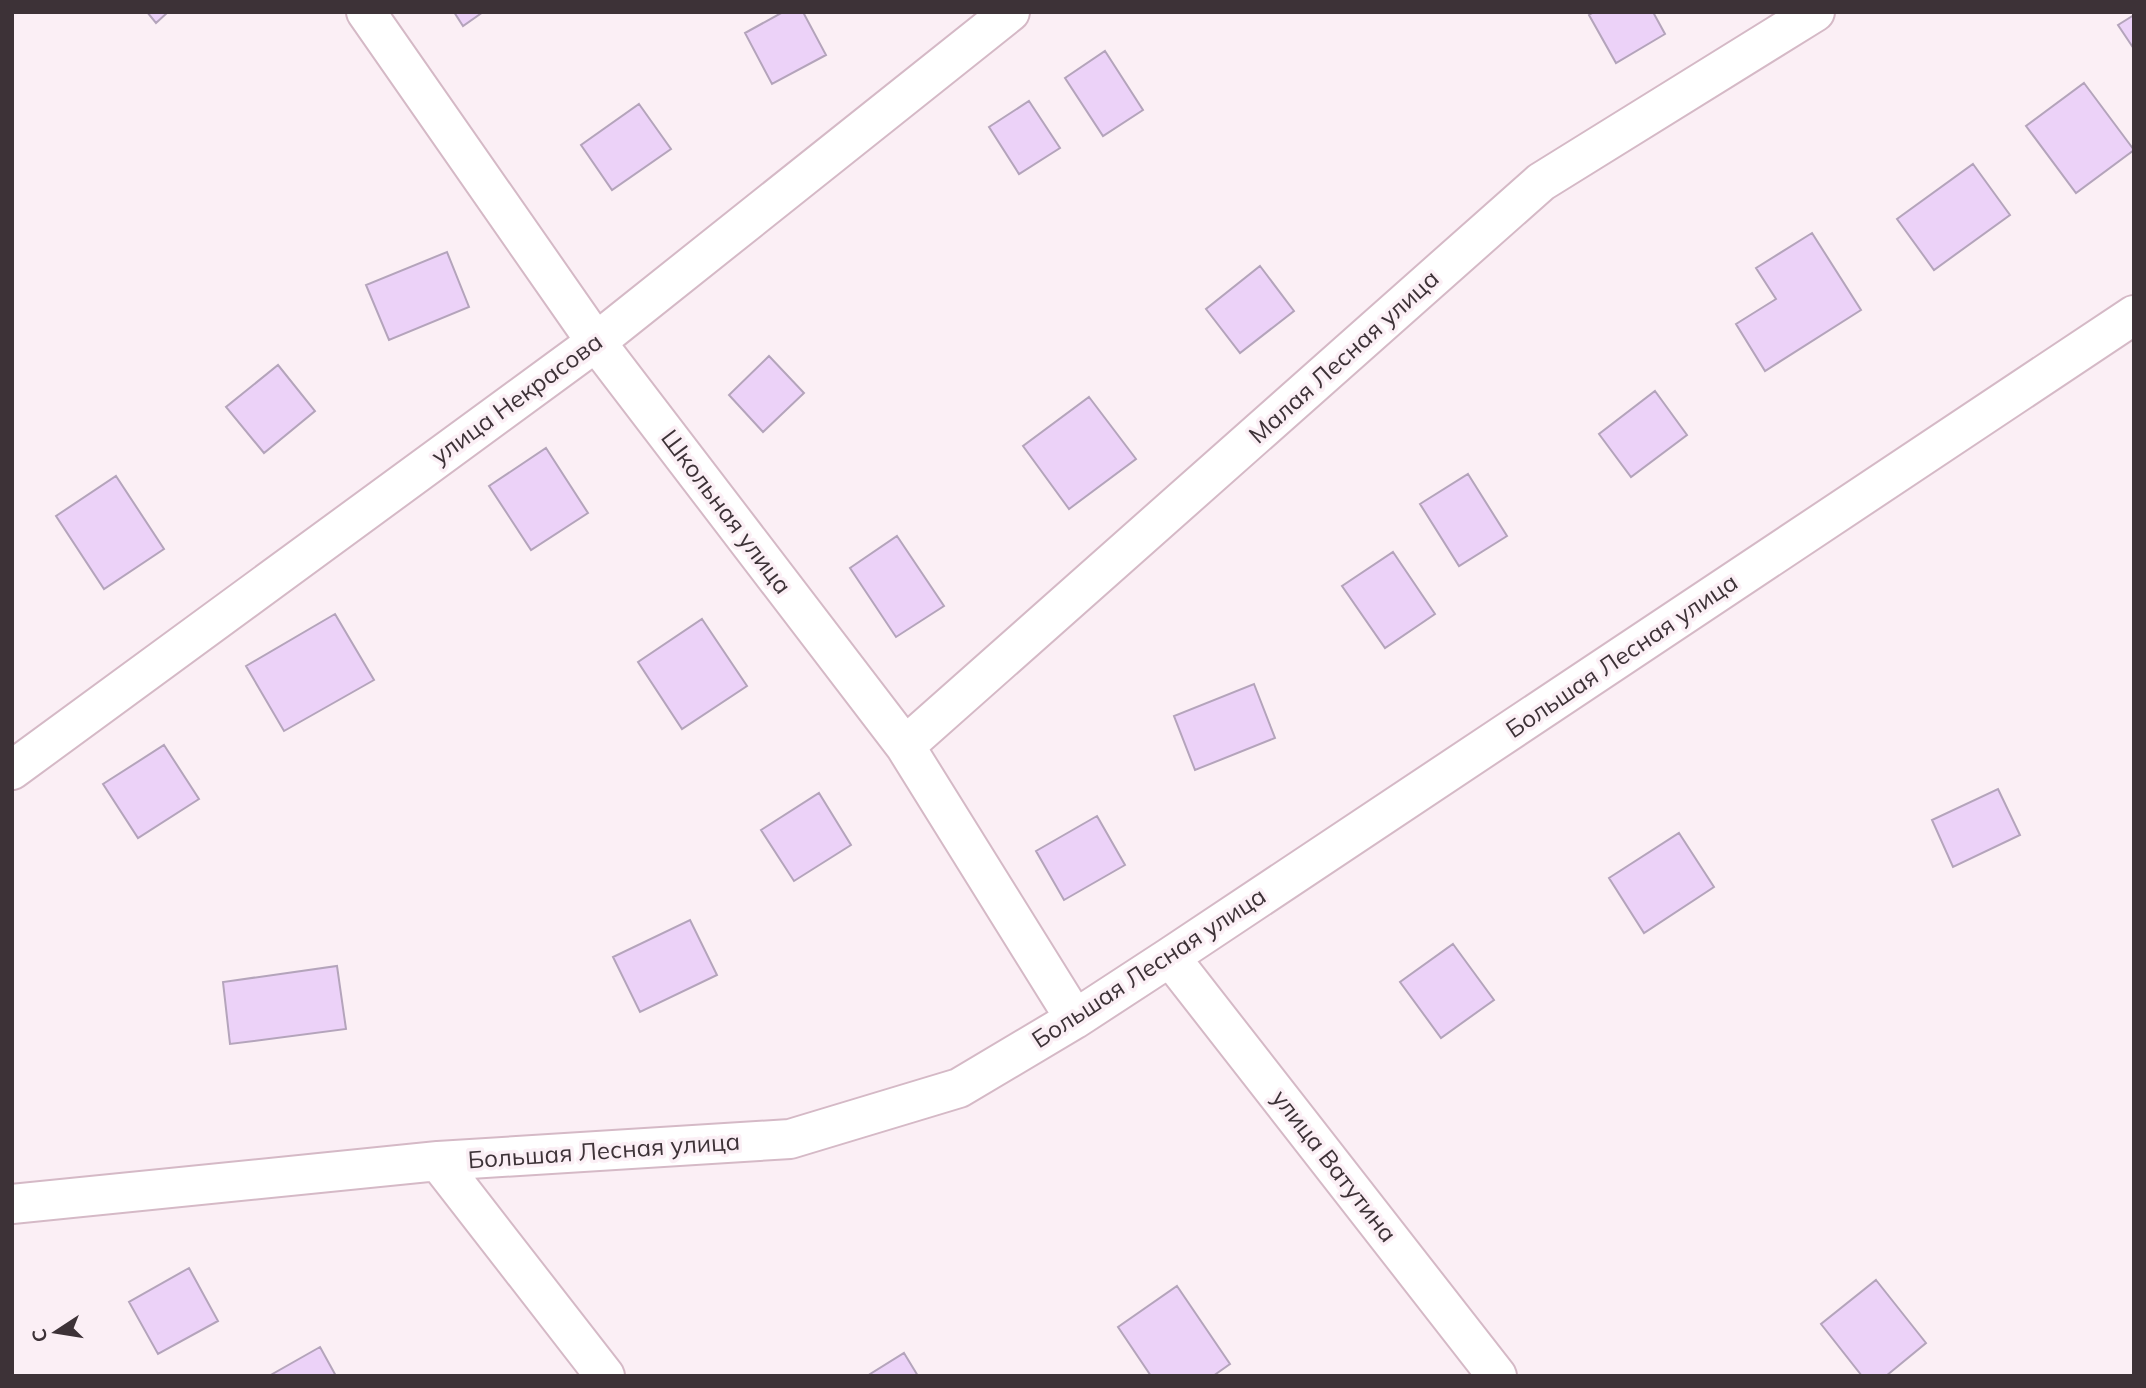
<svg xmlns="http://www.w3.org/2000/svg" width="2146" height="1388" viewBox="0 0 2146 1388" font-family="Mulish,sans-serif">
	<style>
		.building { fill: #ecd2f8; stroke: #b4a4bb; stroke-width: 2 }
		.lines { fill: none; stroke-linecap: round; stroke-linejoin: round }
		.minor-casing { stroke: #d5b9c6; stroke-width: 42 }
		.minor { stroke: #fff; stroke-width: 38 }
		.labels { text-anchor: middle; stroke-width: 7; stroke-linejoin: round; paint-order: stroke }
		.street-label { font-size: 24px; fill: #3d3237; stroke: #fbeff5 }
	</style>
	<rect width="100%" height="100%" fill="#fbeff5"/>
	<path class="building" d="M147,12H168L156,23Z
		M454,12H483L463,26Z
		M783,12H803L826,55L772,84L745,33Z
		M1594,12H1653L1665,34L1616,63L1589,15Z
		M2134,15V49L2118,25Z
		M1105,51L1143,110L1103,136L1065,78Z
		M2084,83L2134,150L2076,193L2026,126Z
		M1029,101L1060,148L1019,174L989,127Z
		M639,104L671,149L612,190L581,145Z
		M1973,164L2010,215L1934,270L1897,219Z
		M1812,233L1861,310L1765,371L1736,324L1776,299L1756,268Z
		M447,252L469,307L389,340L366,285Z
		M1260,266L1294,311L1240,353L1206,309Z
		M769,356L804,393L763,432L729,395Z
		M278,365L315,411L264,453L226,407Z
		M1655,391L1687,435L1631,477L1599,434Z
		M1089,397L1136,459L1069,509L1023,446Z
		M546,448L588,513L531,550L489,486Z
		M1468,474L1507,536L1459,566L1420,504Z
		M116,476L164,549L104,589L56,516Z
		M897,536L944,606L896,637L850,568Z
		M1393,552L1435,614L1385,648L1342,586Z
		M335,614L374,680L284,731L246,666Z
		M702,619L747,686L682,729L638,662Z
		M1254,684L1275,738L1195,770L1174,716Z
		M164,745L199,799L138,838L103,784Z
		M1998,789L2020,835L1953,867L1932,820Z
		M819,793L851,845L794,881L761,830Z
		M1097,816L1125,865L1064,900L1036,851Z
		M1679,833L1714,887L1644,933L1609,878Z
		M690,920L717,975L640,1012L613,957Z
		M1453,944L1494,1000L1441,1038L1400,982Z
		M337,966L346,1029L230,1044L223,982Z
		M189,1268L218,1321L158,1354L129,1302Z
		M1876,1280L1926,1343L1886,1376H1862L1821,1324Z
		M1177,1286L1230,1364L1213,1376H1151L1118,1327Z
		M320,1347L336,1376H269Z
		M904,1353L918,1376H867Z"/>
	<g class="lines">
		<g class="minor-casing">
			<path id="minor" d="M366,12L596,342L905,746L1075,1019
				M905,746L1541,182L1815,12
				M12,770L596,342L1010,12
				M1170,957L1497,1376
				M438,1161L605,1376
				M12,1204L438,1161L790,1139L959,1088L1075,1019L1170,957L2134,315"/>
		</g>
		<use href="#minor" class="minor"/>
	</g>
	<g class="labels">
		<g class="street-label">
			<text transform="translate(1344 357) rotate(-42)" y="8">Малая Лесная улица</text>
			<text transform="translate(517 399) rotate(-36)" y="8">улица Некрасова</text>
			<text transform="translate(726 512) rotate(53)" y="8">Школьная улица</text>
			<text transform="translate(1622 656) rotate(-34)" y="8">Большая Лесная улица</text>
			<text transform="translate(1149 968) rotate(-33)" y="8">Большая Лесная улица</text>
			<text transform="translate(604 1151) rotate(-4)" y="8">Большая Лесная улица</text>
			<text transform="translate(1334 1166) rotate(52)" y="8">улица Ватутина</text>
		</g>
	</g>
	<rect width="2146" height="1388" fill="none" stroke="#3d3237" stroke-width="28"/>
	<g transform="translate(56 1332) rotate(258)" stroke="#fbeff5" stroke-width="5" paint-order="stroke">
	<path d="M0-5L12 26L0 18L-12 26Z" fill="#3d3237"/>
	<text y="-10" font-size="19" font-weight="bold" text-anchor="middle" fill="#3d3237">С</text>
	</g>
</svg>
